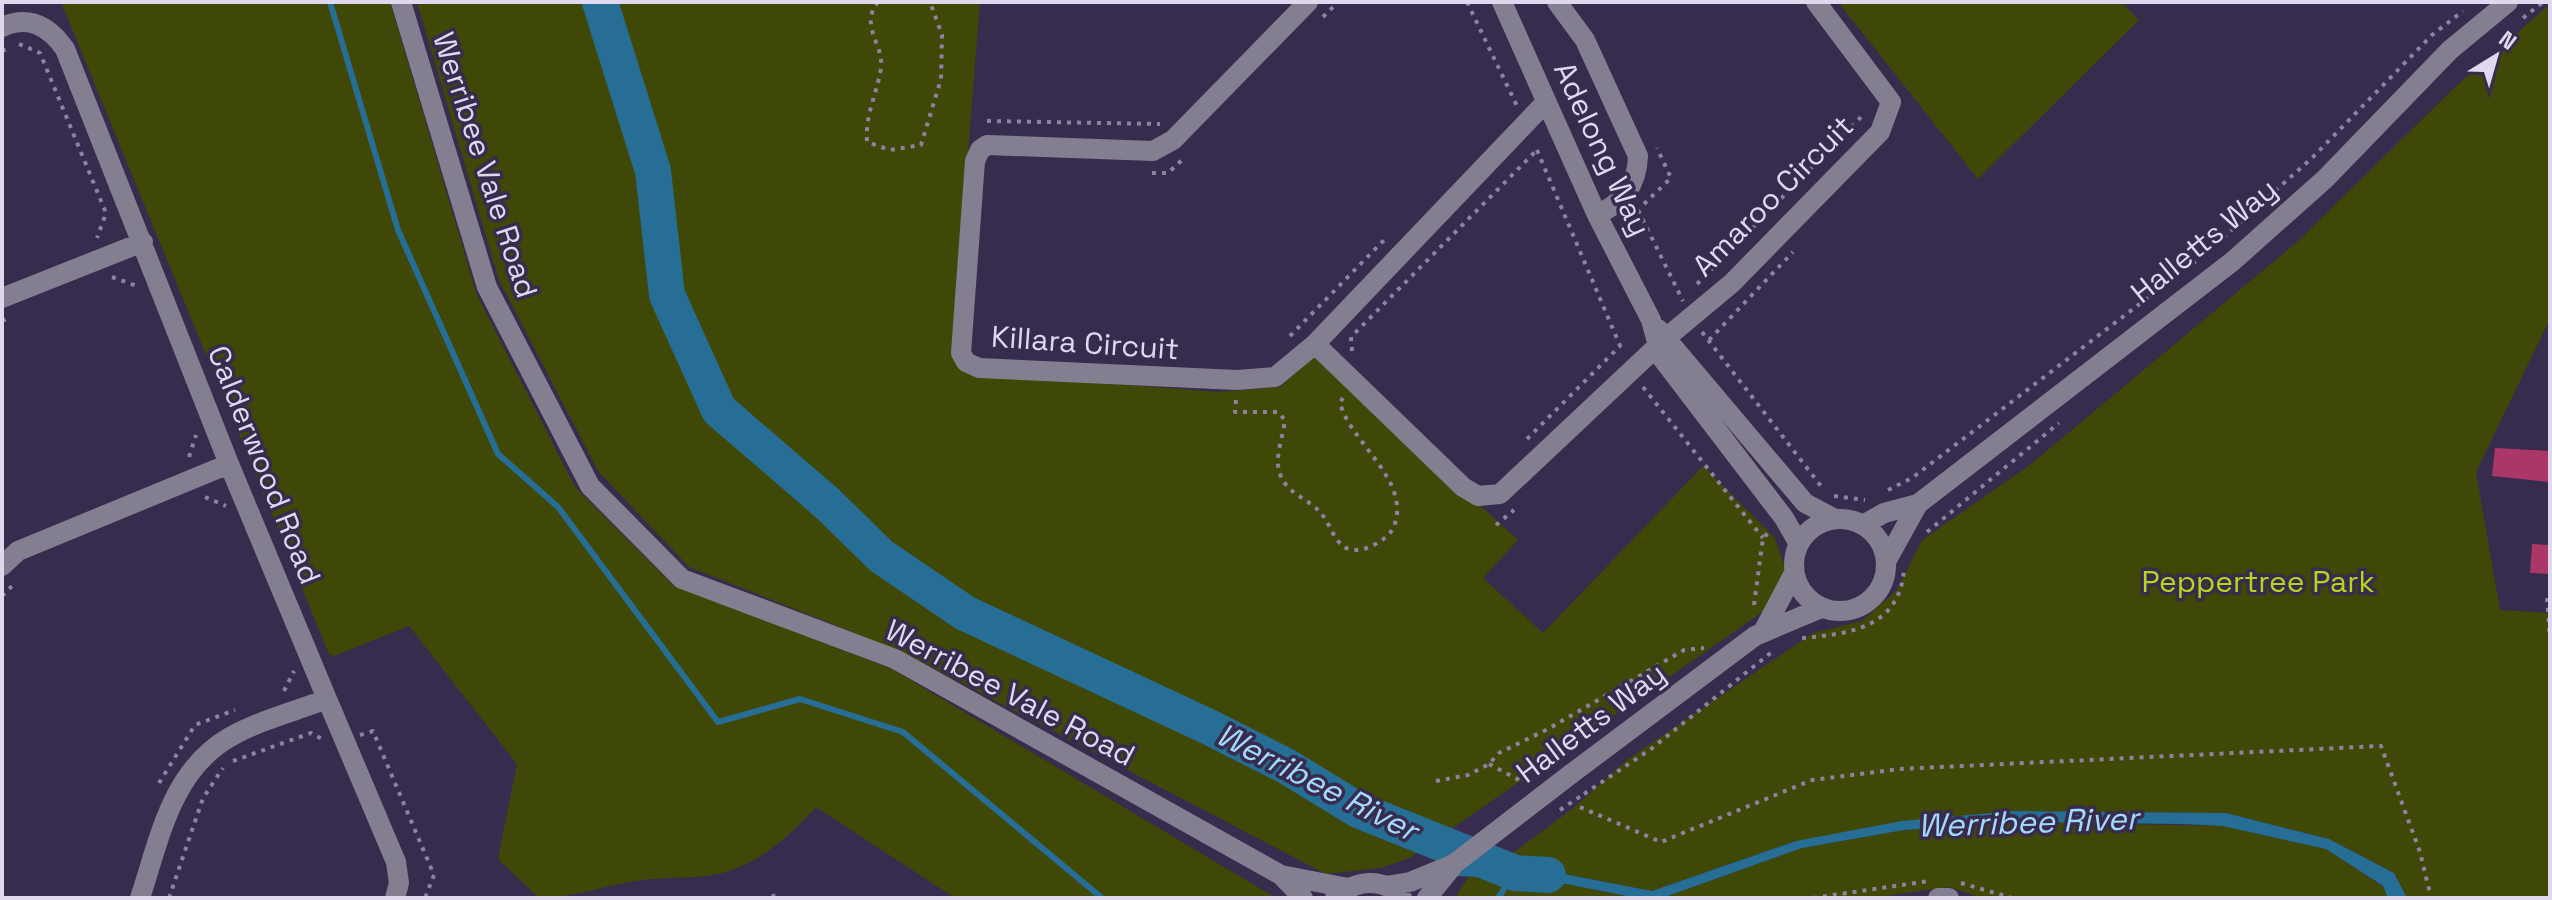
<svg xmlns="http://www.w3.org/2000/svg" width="2552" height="900" viewBox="0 0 2552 900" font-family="'Space Grotesk',sans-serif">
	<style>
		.green { fill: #3f4807 }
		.water { fill: #276e96 }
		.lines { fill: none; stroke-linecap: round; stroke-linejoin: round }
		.stream { stroke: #276e96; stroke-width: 6 }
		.river { stroke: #276e96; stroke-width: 36 }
		.building { fill: #aa3768 }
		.path { stroke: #8d83a0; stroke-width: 4; stroke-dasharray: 4 6; stroke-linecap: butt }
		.minor { stroke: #847e91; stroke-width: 20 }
		.path-bridge { stroke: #8d83a0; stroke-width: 4; stroke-dasharray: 4 6; stroke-linecap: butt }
		.minor-bridge { stroke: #847e91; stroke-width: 20 }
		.labels { text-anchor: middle; stroke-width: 7; stroke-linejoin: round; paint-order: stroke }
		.street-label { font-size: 30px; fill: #dfd8ef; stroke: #372b4e }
		.park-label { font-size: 30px; fill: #bbd41b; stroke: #372b4e }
		.water-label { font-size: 32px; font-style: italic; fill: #a3d9fd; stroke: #372b4e }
	</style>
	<rect width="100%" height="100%" fill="#372b4e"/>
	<path class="green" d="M61,2H390L477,295L575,487L673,585L892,669L1276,898H955L816,807C791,835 759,864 722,873C694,880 664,876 636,881C603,886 572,898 539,898L498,859L517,764L409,626L334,656L329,654Z
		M417,2H980L952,353L971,373L1218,392L1280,387L1315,355L1518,540L1483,578L1543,633L1703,466L1775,538L1788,576L1768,608L1410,858L1380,868L1326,874L900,651L689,567L598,471L499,280Z
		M1838,2H2121L2139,20L1978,179Z
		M2550,4V319L2476,472L2500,610L2550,613V898H2407L2394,873L2329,839L2226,813L2014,811L1796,841L1652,891L1543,870L1493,868L1572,809L1627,760L1813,633L1862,621L1897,590L1922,540L2030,465L2296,243L2453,89Z
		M2020,822L2222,826L2327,849L2383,887L2388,898H1983L1949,887L1870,898H1662L1802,848L1904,830Z
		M1469,876L1541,879L1637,898H1455Z"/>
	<path class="water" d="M2014,811L2226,813L2329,839L2394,873L2407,898H2388L2383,886L2326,849L2222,826L2182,824L2020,822L1904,830L1802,848L1662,898H1637L1541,879L1455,876L1458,866L1543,870L1652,891L1796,841L1902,821Z"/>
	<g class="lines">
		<path class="stream" d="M330,2L398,230L498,454L558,507L718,722L800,699L903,732L1102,898
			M1498,898L1515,873"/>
		<path class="river" d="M600,2L653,171L667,295L719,410L828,504L881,556L965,613L1211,728L1286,766L1358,810L1515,873L1548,875"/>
	</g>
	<path class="building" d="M2495,448L2550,451V482L2492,476Z
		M2532,544L2550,545V574L2530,573Z"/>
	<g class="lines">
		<path class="path" d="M878,2C859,26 884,44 881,68C877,94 865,114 867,142L890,150L921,145L941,79L942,35L930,2
			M1467,2L1517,106
			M1323,17L1338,2
			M2523,18L2543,2
			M19,44L40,53L106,213L97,238
			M2,51L11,47
			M987,121L1160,124
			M1537,150L1621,348
			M1152,173H1168L1182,160
			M1644,204L1671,178L1657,148
			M1638,210L1683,301
			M112,277L137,286
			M1697,284L1865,113
			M2,321L11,317
			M1702,332L1824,490
			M1290,336L1387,237
			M1709,340L1793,252
			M1352,351L1351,337L1537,150
			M1643,387L1763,538
			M1236,400L1235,412H1278L1285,420C1283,437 1274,458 1280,474C1287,494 1307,498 1319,511C1335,527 1335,562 1372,546C1381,541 1390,536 1394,526C1412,480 1348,441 1340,402L1343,398
			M1527,439L1620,346
			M189,457L196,435
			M1888,490L1912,478L2205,254L2313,157L2432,35L2463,11
			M1834,496L1865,500
			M205,497L226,506
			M1496,525L1514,510
			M1927,532L2059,423
			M2,596L16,582
			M2547,598L2550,639
			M1754,605L1763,538L1769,532
			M1802,638C1851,634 1900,627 1904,569
			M284,691L294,671
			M360,735L373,731L434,875L425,898
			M233,761L311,733L322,739
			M1489,764L1519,780
			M1436,781L1468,775L1489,764L1499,753L1548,729L1684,650L1704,648
			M159,783L195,725L235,710
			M1584,794L1651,749L1773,651
			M1580,807L1661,842L1812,780L1899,769L2381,746L2420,852L2431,898
			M1961,883L2012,898
			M773,894L774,898
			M169,898L203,798L223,768
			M1813,898L1929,881"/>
		<path class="minor" d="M401,2L487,287L590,486L682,579L895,659L1281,875L1303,898
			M1308,2L1173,140L1153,151L987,145L980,150L975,161L961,353L966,362L979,368L1237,380L1275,377L1315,344L1546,102
			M1502,2L1597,215L1651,320L1661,357L1784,518L1799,544
			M1557,2L1585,40L1638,156C1637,186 1623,202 1597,215
			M2,27C29,15 49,26 65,49L229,464L327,699C296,711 260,720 230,737C171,771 160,838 140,898
			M2,298L143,242
			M1658,329L1805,503L1835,519
			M1315,344L1463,487L1478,496L1500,494L1666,338L1732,283L1880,132L1891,102L1816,2
			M1794 565a46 46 0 1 1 92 0a46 46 0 1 1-92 0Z
			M1863,525L1884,513L1918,504
			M1887,560L1918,504L2233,261L2325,179L2450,50L2508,2
			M2,566L18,551L229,464
			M1764,630L1794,573
			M327,699L396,862L399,883L395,898
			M1571,774L1755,636L1821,608
			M1281,875L1348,888
			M1386,886L1410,882L1454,864
			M1335,898C1355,880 1383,876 1402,898
			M1427,898L1452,867
			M1938,898H1949"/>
		<path class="path-bridge" d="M1560,810L1584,794"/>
		<path class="minor-bridge" d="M1454,864L1571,774"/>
	</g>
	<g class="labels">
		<g class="street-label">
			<text transform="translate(1602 149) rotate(65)" y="10">Adelong Way</text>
			<text transform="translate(485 165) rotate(72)" y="10">Werribee Vale Road</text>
			<text transform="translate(1773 196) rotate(-45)" y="10">Amaroo Circuit</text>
			<text transform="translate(2204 241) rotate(-39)" y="10">Halletts Way</text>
			<text transform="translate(1085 343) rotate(4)" y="10">Killara Circuit</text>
			<text transform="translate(264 465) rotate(68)" y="10">Calderwood Road</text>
			<text transform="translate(1010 693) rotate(28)" y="10">Werribee Vale Road</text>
			<text transform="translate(1591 723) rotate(-37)" y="10">Halletts Way</text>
		</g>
		<g class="park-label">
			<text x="2258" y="592">Peppertree Park</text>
		</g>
		<g class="water-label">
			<text transform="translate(1317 782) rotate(27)" y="11">Werribee River</text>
			<text transform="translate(2028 822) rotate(-2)" y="11">Werribee River</text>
		</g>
	</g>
	<rect width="2552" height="900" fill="none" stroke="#dfd8ef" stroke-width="8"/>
	<g transform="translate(2496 56) rotate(37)" stroke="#372b4e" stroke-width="6" paint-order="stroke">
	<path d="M0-6L14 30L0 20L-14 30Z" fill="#dfd8ef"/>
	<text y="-12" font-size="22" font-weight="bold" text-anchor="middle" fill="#dfd8ef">N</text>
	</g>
</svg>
